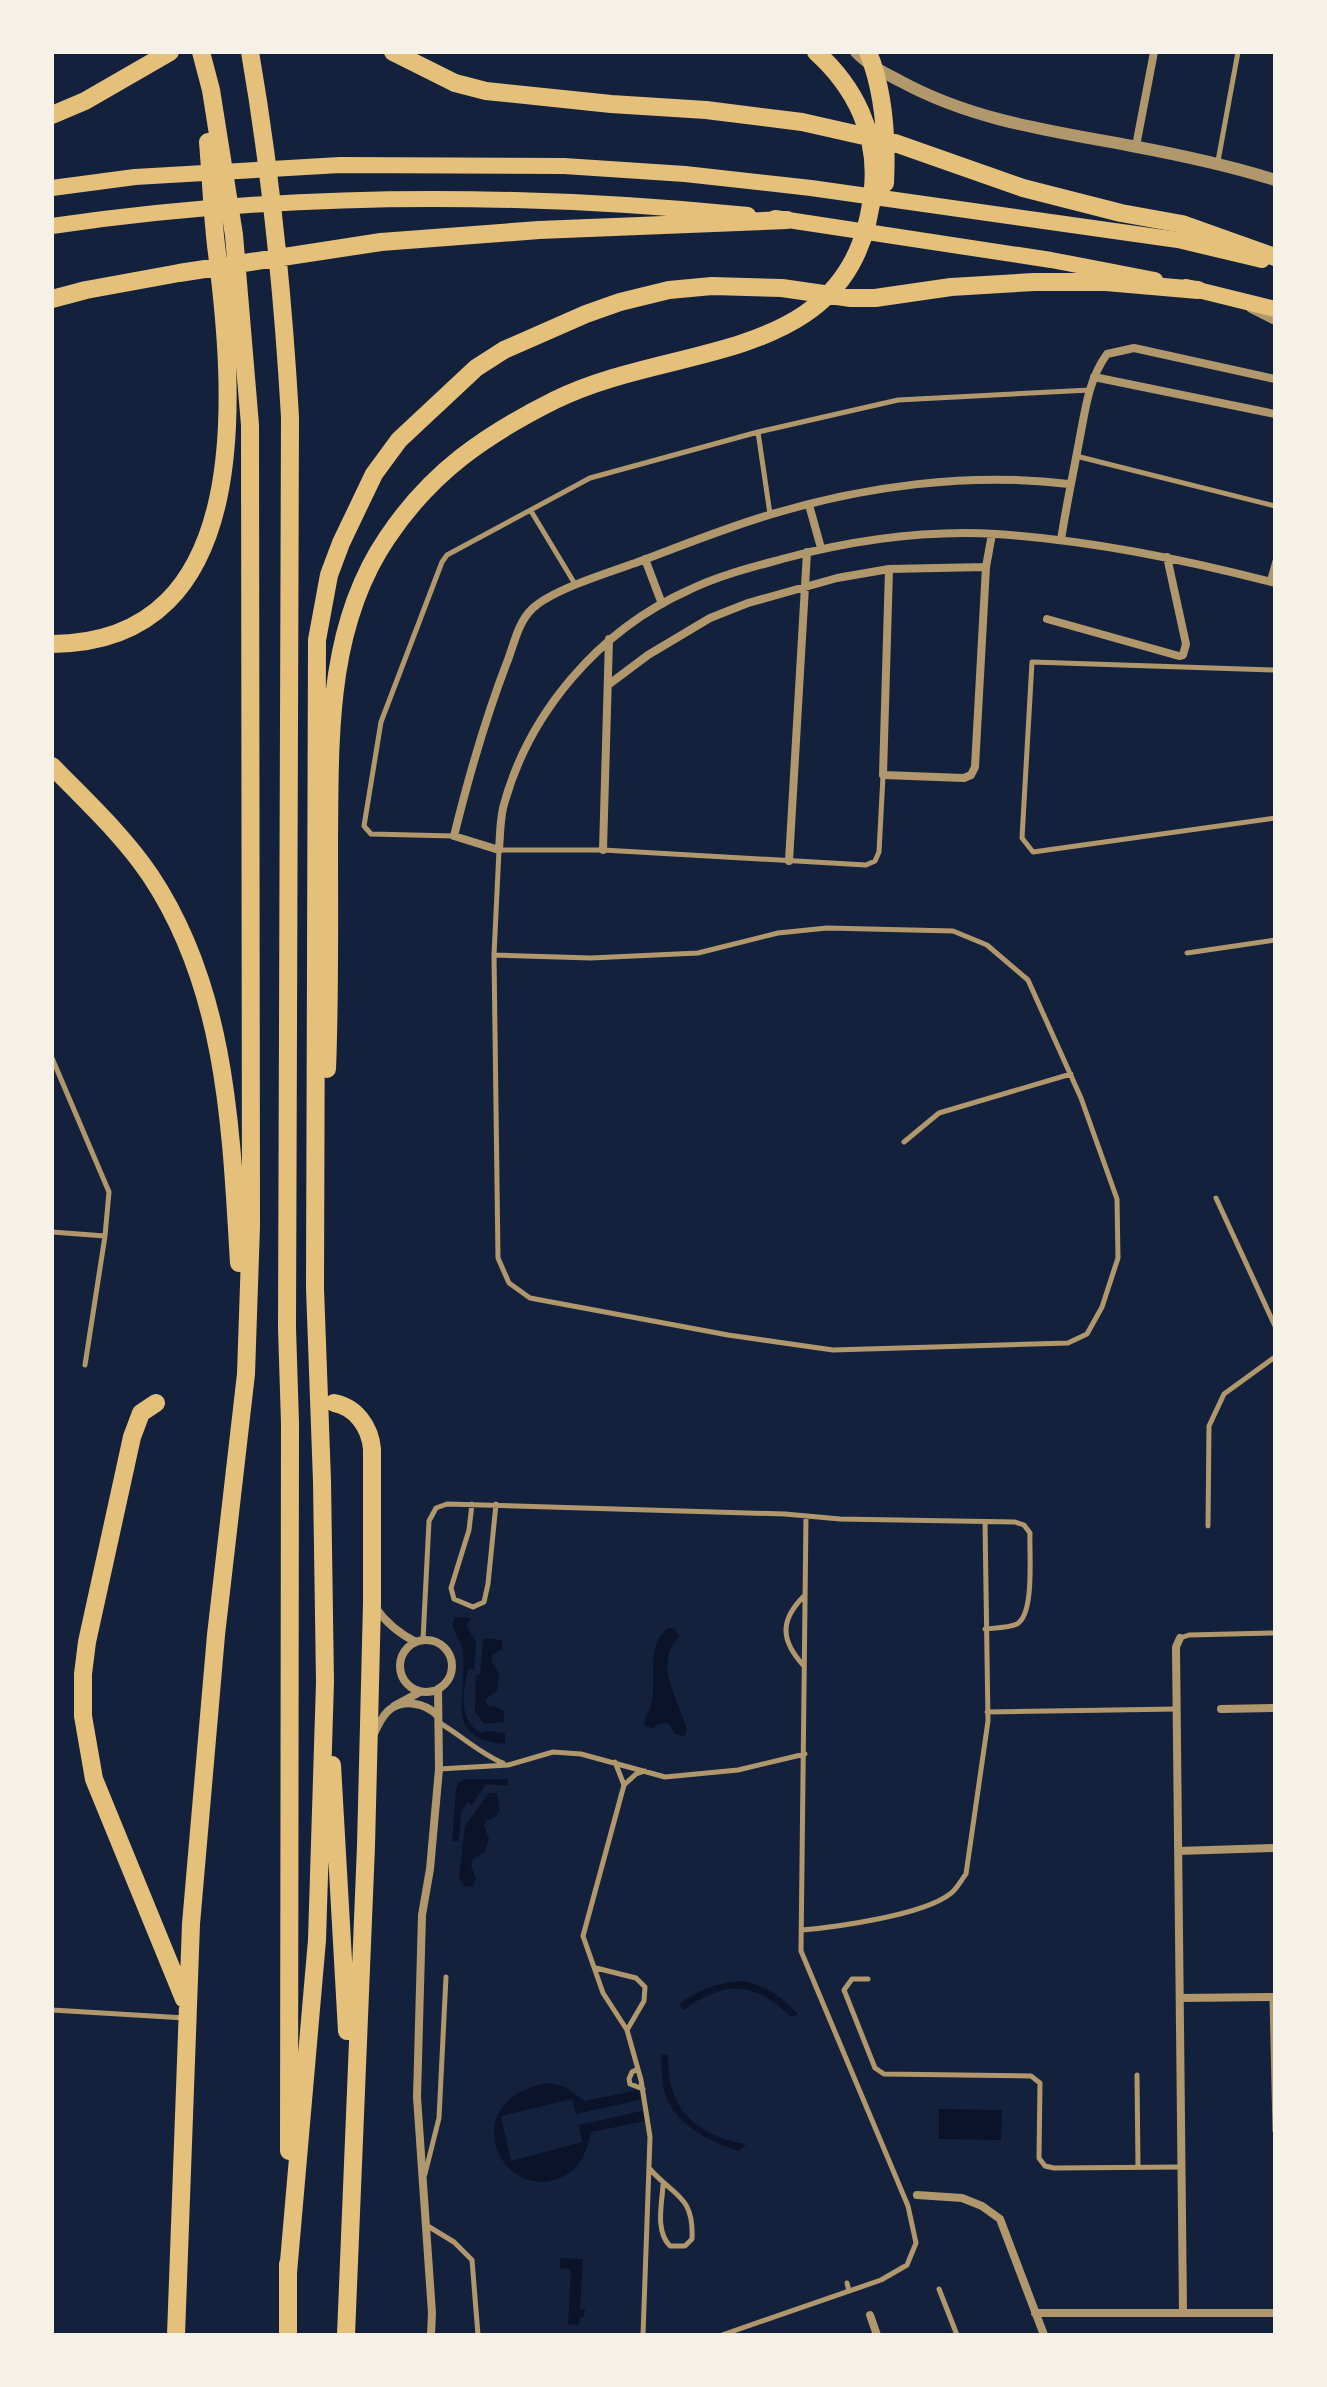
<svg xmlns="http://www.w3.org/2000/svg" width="1327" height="2387" viewBox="0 0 1327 2387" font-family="'Fira Sans',sans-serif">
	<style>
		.water { fill: #0b132b }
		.pier { fill: #14213d }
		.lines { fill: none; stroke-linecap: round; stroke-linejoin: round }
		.service { stroke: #b1986c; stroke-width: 5 }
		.minor { stroke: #b1986c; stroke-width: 8 }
		.tertiary { stroke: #b1986c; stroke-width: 12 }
		.trunk { stroke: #e5c07b; stroke-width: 16 }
		.motorway { stroke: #e5c07b; stroke-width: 18 }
	</style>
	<rect width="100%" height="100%" fill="#14213d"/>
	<path class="water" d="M455,1617L471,1618L466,1625L476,1642L474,1670L469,1668C462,1689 458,1722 482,1733L488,1731L505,1733V1744C441,1739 468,1695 463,1653C462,1643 455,1634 452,1624Z
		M668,1628H674L679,1635C675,1642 669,1649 668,1658C664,1682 682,1708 687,1731L684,1737L675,1734L669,1723L658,1724L652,1729L644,1725C645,1716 650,1710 652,1701C656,1678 646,1645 668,1628Z
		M485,1638L502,1640V1649L492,1655V1662L499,1673L497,1691L486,1699V1703L488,1706L496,1707L504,1711V1722L485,1724L475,1712L476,1676L480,1674L483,1640Z
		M465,1779H508V1786L486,1784L472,1805L468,1802L461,1812L459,1841H452L456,1790L458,1783Z
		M489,1793H497L500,1809L496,1816L486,1821L484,1826L489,1839L484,1853L473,1858L471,1865L476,1879L472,1887L464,1886L459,1878L465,1826Z
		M744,1981C768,1987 781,1996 798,2014L791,2017C754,1981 725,1980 683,2010L679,2004C700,1989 718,1982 744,1981Z
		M661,2054L668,2055C666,2106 695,2136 746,2144L739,2151C711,2142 674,2125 665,2093C661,2081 662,2067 661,2054Z
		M548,2083L564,2086L585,2101L639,2090L645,2121L591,2132C587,2151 581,2168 562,2177C500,2206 453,2099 548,2083Z
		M939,2109L1002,2110L1001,2140L939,2139Z
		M560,2258L583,2259L580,2309H585L584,2317H580L579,2325L568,2324L571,2269L560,2268Z"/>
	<path class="pier" d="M572,2099L576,2114L644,2099L646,2110L579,2125L582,2142L511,2161L501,2116Z"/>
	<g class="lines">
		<path class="service" d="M1218,161L1238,52
			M758,432L770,514
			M1076,456L1275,506
			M531,511L575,584
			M1269,582L1275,561
			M1275,670L1032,662L1022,838L1033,852L1275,818
			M454,836L371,834L364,826L381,722L442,562L447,555L590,478L758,432L898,400L1090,390
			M1187,953L1275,940
			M494,955L591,958L698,953L778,933L827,928L953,931L987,945L1028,980L1081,1098L1117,1199L1118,1258L1102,1307L1087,1334L1068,1343L833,1350L728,1335L530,1298L509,1283L498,1258L494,955L499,850H603L866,865L875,861L879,852L883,776
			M52,1058L109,1192L105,1236
			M904,1142L939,1113L1071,1074
			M1216,1198L1275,1326
			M52,1232L105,1236L85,1365
			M472,1504L469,1530L451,1588L454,1599L473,1607L484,1602L488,1584L496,1504
			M1208,1526L1209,1426L1224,1394L1275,1357
			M804,1596C779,1621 781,1641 804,1666
			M1180,1638L1189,1635L1275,1633
			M423,1640L429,1521L436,1508L447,1504L785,1514L840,1519L1015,1522L1024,1525L1030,1533C1029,1552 1035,1614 1017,1624C1009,1628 994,1628 985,1629
			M987,1712L1177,1709
			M438,1722C461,1735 479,1753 503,1763
			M615,1762L624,1785
			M439,1769L508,1765L553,1752L581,1754L665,1777L738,1770L805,1754
			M802,1930C837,1927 923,1915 950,1894C957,1889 961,1880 966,1874L988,1721L985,1522
			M596,1968L636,1978L645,1987L644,2001L627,2030
			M868,1979H852L844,1990L875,2068L884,2074L1031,2076L1040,2083L1039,2158L1045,2166L1054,2168L1181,2167
			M1272,1998L1275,2131
			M52,2010L185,2018
			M638,2069L632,2072L629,2079L630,2084L643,2089
			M1137,2075L1138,2166
			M649,2168C674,2197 694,2195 692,2239L685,2246H670C655,2231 662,2204 663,2185
			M425,2174L439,2118L446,1977
			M426,2225L454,2242L472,2260L478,2335
			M847,2283L849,2291
			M939,2289L957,2335
			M643,2335L650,2137L641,2080L627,2030L603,1993L583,1936L624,1785L636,1774L645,1771
			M722,2335L881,2280L907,2265L916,2243L908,2206L801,1951L806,1516"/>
		<path class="minor" d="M1136,146L1154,52
			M1251,309L1275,321
			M1094,377L1275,414
			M1069,484C970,472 864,486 769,515C725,528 681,546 638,562C610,572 554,589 533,608C519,621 515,640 509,657C486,716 469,775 454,836L499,850C500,837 500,822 503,808C528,713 599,630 689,590C720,575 753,567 786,558C854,540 925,530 996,534C1090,540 1183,559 1275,583
			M809,505L821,548
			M1061,540C1066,507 1073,475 1079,442C1085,412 1088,380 1107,354L1134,348L1275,379
			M645,559L662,604
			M986,567L889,569L883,775L964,778L971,775L975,767L986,567L992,534
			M1047,619L1179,656L1183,655L1186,644L1167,557
			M608,685L648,655L710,618L748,603L837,578L889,569
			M603,850L609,639
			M789,861L807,552
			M375,1607C386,1623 398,1633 416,1642
			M1180,1638L1176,1647L1183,2312
			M400 1666a26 26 0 1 1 52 0a26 26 0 1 1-52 0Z
			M394,1706L420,1692
			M1221,1709L1275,1708
			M374,1734C377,1727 382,1717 388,1711C402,1698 426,1703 438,1716
			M1178,1851L1275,1848
			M1180,1998L1275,1997
			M917,2195L962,2198L982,2206L1000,2219L1044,2335
			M1035,2313H1275
			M870,2315L877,2335
			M431,2335L432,2313L417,2097L422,1915L430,1869L439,1769L438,1689"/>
		<path class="tertiary" d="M856,52C869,66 885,73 902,82C974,121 1052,131 1132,146C1180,155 1228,165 1275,180"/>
		<path class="trunk" d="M52,188L135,177L340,165L564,166L685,174L811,188L1178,240L1262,260
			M775,218L1051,260L1155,280
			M52,226C282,192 517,192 748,215
			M1186,287L1275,309"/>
		<path class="motorway" d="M250,52C271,173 283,295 290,417L287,1328L290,1423L289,2151
			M393,52L455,83L486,91L611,104L706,110L802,122L895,143L1023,188L1121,213L1182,224L1275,257
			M868,52C884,91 887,141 885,183
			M52,115L85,101L170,52
			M52,299L86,290L179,273L381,242L539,230L787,220
			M52,644C259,643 234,387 216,245C212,211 211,177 208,142
			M52,766C86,801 123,835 150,875C227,990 231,1130 239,1263
			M327,1069C330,994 329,918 329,842C330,739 326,628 387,538C431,472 485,435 555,400C679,339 856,369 873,188C878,134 855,87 816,52
			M156,1403L141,1413L132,1437L87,1642L83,1674V1716L94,1779L184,1999
			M334,1403C356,1407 370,1427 372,1449V1603L366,1846L346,2335
			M332,1765L347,2031
			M288,2273L317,1940L325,1682L322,1481L315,1288L317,640L329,575L341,543L374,474L399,440L476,368L504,350L586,314L620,302L669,290L712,286L782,288L851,298H875L951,287L1034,282H1106L1198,290
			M176,2335L191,1924L216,1635L246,1374L251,1226L250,425L234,235L211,90L201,52
			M288,2335V2264"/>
	</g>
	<rect width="1327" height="2387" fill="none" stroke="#f6f1e7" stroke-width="108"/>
</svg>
